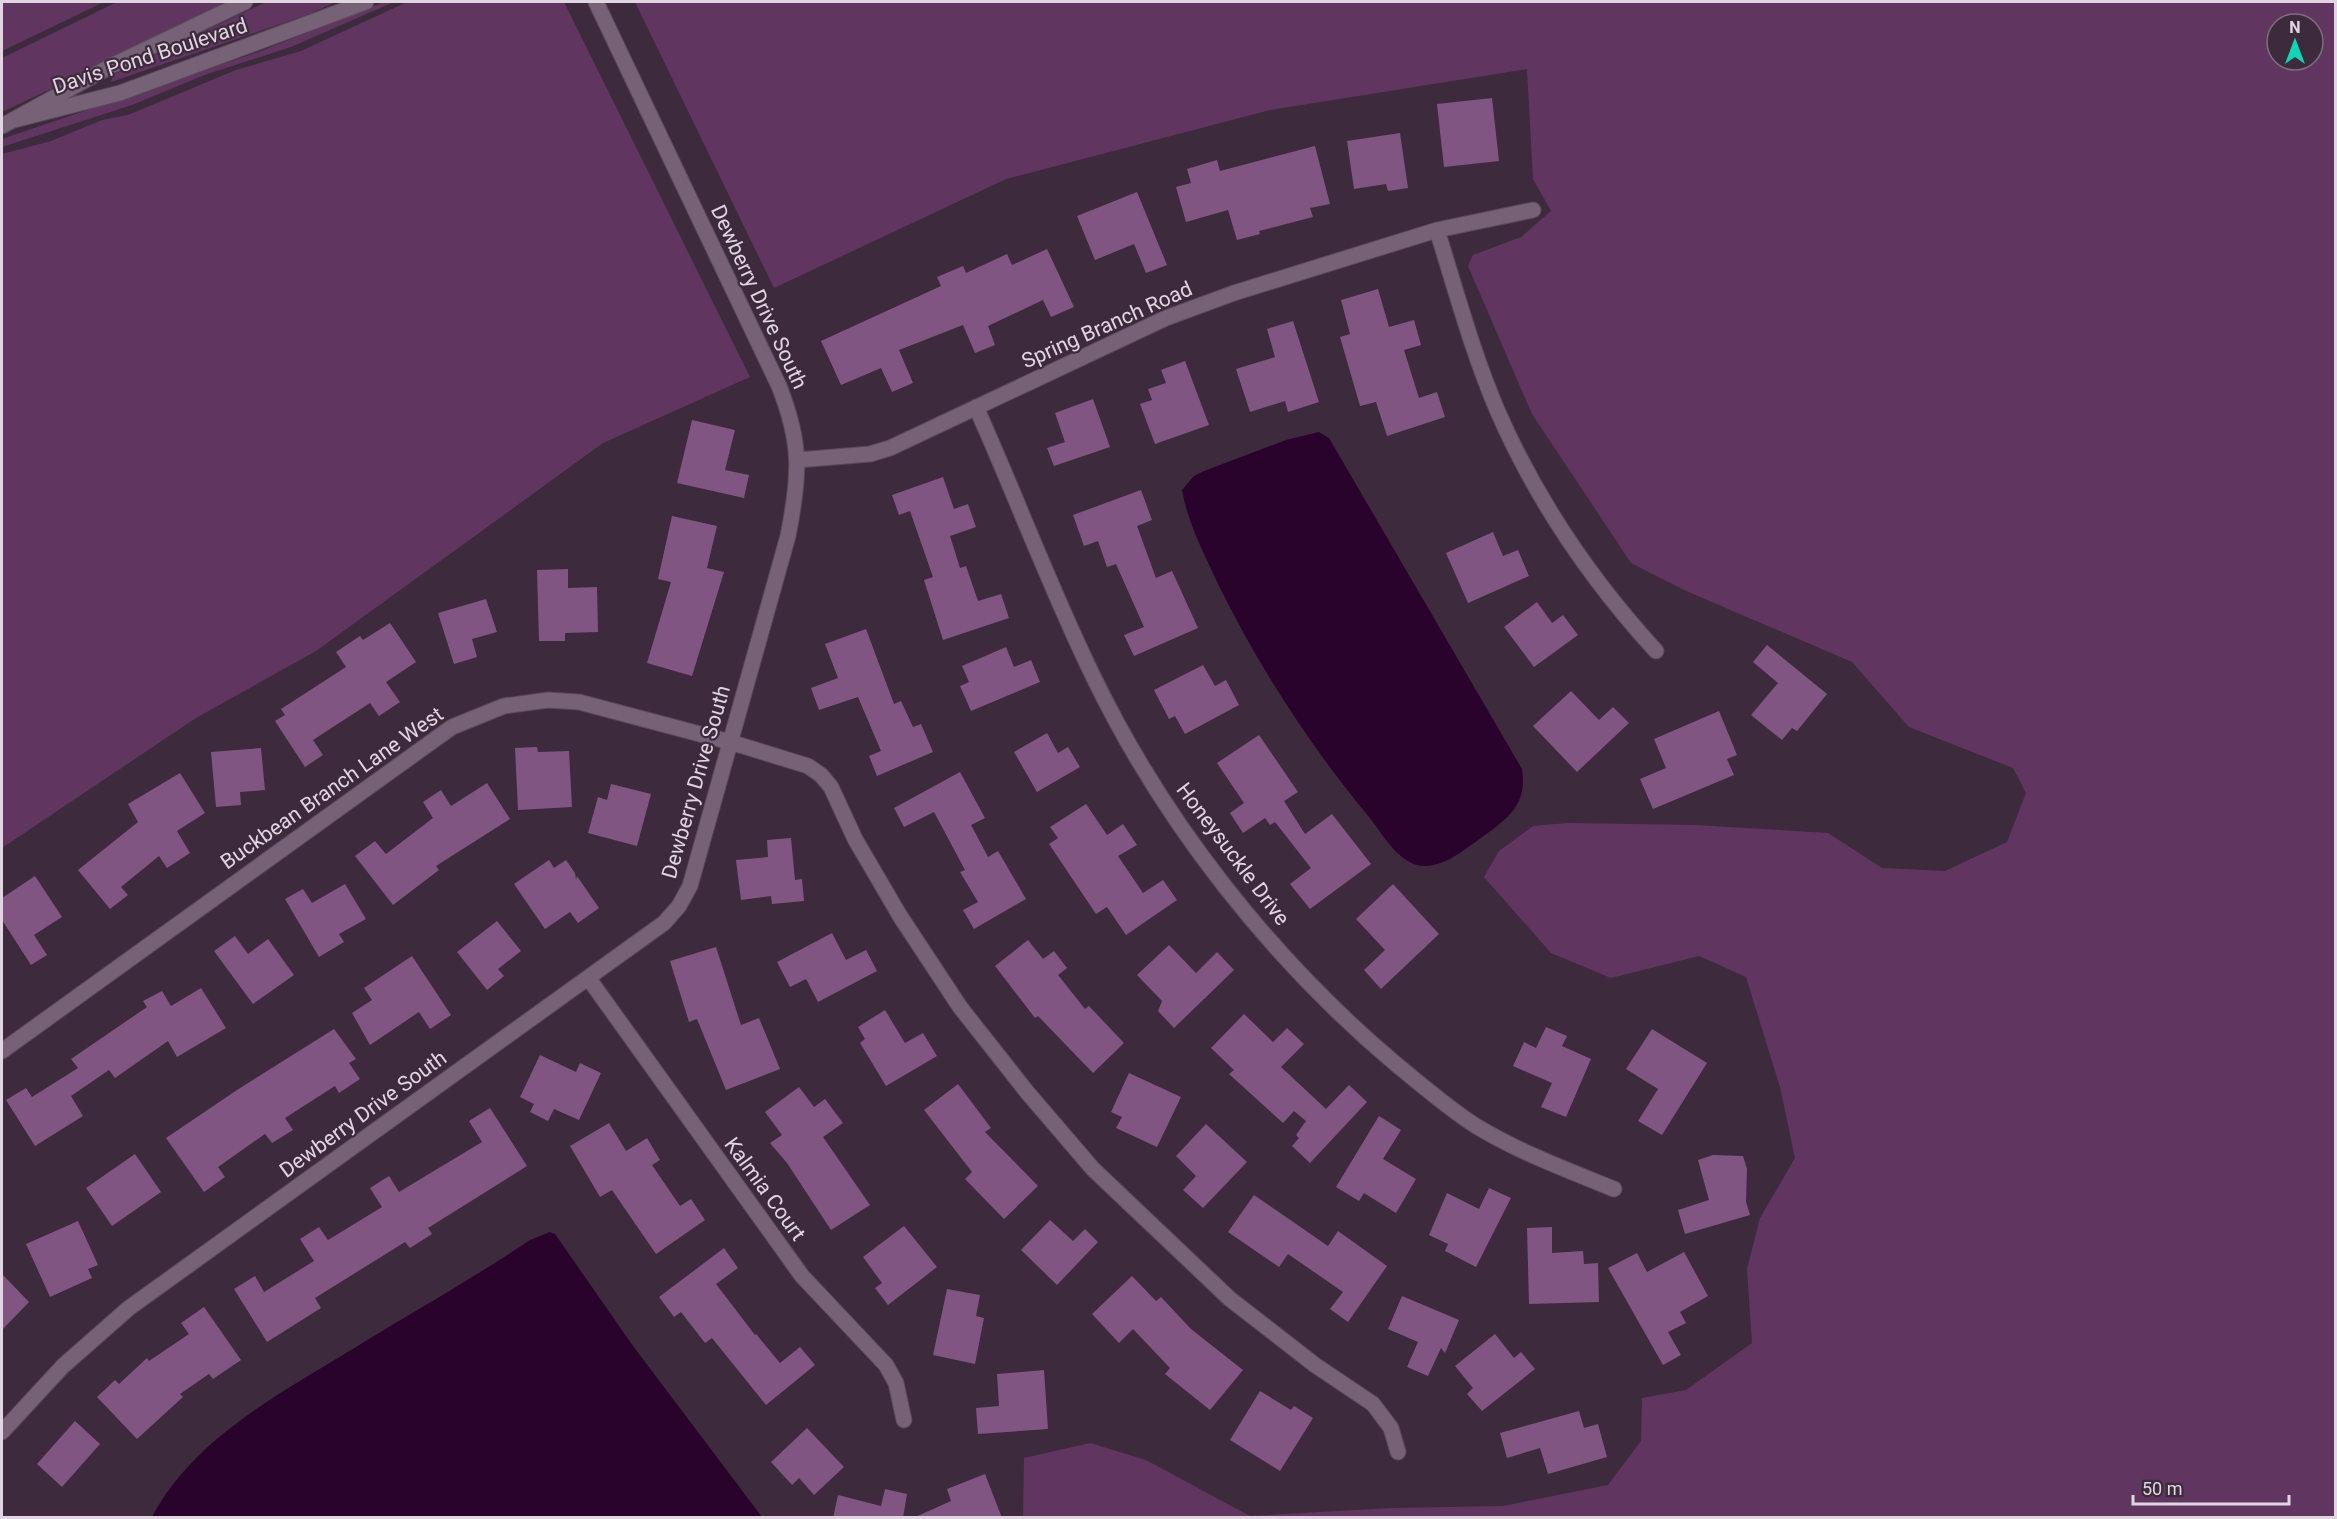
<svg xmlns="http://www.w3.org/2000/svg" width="2337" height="1519" viewBox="0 0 2337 1519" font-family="Roboto,sans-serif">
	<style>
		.green { fill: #603661; fill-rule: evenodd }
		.water { fill: #2a032c }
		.building { fill: #815582 }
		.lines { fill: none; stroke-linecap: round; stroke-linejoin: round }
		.minor-casing { stroke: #594959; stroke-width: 17 }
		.tertiary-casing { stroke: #594959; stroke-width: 17 }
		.minor { stroke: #766176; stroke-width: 15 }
		.tertiary { stroke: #766176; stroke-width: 15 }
		.labels { text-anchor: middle; stroke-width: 4.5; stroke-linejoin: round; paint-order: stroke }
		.street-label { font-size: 21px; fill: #e1d5e1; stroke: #3d2a3d }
	</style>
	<rect width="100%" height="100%" fill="#3d2a3d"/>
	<path class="green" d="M2,2H104L2,51Z
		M117,2H234L2,112V58Z
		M266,2H336L309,14L111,82L113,75Z
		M384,2H394L291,47L207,74L132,105L2,147V139L261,51Z
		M407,2H564L750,377L603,443L316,651L196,718L2,848V154L51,141L102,120L128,115L236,70L301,51Z
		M635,2H2335V1517H1023L1024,1458L1090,1443L1146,1460L1250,1516L1392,1508L1503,1506L1608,1485L1641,1441L1642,1398L1686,1390L1752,1343L1747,1269L1760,1218L1795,1158L1780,1087L1746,977L1699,956L1611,978L1551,953L1484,877L1499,851L1533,826L1567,823L1695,825L1828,833L1882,868L1945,871L2007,842L2026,793L2013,768L1909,727L1852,662L1684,590L1631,563L1532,414L1468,266L1473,255L1521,237L1551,211L1533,179L1527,69L1270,110L1006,179L774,288ZM2277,24H2313V60H2277Z"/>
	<path class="water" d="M1319,432L1329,438L1522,769C1527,803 1511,816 1485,835C1466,848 1442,871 1417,865C1396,859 1382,833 1369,817C1310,746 1259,667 1218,584C1204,553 1188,524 1182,490L1194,476L1204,471L1286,440Z
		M550,1232L555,1234L633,1346L762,1517H152C193,1439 279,1394 351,1350C411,1313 472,1279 530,1240Z"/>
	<path class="building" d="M1492,98L1499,161L1444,167L1437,104Z
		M1400,133L1408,188L1388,191L1386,184L1354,189L1347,141Z
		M1315,146L1330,204L1310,208L1313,217L1259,231L1260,234L1237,240L1228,210L1186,222L1176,187L1191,183L1187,169L1217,160L1220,171Z
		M1137,192L1167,265L1146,273L1134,244L1095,260L1077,216Z
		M1047,249L1074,307L1051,317L1043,300L988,326L995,345L975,353L963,325L899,350L913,383L892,392L881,368L841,385L821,341L941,286L937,277L963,266L966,273L1007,254L1012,265Z
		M1378,289L1389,327L1414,320L1421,345L1404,350L1419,398L1437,392L1445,417L1387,436L1376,402L1360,406L1340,337L1350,334L1341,300Z
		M1293,321L1319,402L1288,412L1285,401L1250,412L1236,369L1275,357L1267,329Z
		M1185,361L1209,425L1155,444L1140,404L1152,400L1148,389L1166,383L1161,370Z
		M1093,399L1110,447L1054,466L1047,448L1065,442L1055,413Z
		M692,420L735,430L725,470L749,475L744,498L677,483Z
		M943,477L954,509L968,504L976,527L950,536L960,568L966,566L978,601L1001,594L1009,618L943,640L924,580L933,577L910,511L899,515L892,495Z
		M1141,490L1152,520L1137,526L1156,578L1172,571L1198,628L1134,656L1124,635L1144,627L1116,564L1107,567L1098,541L1084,546L1073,515Z
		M672,516L717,526L707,568L724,572L692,676L647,663L671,582L658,579Z
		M1493,532L1503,556L1518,550L1529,576L1468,603L1446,553Z
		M568,569V588L597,587L598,632L565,633V641H539L537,570Z
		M486,599L497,632L472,639L477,657L454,664L438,613Z
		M1537,602L1552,623L1563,615L1578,635L1534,667L1504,627Z
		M390,623L416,662L386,682L400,702L379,716L370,703L313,740L323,755L305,767L275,721L285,715L281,709L346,667L336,652L360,636L363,640Z
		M866,629L894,704L901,701L913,727L921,724L933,752L877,776L869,756L881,751L858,697L819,710L811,688L838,678L825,644Z
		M1767,645L1827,694L1797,731L1792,728L1782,740L1751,715L1778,683L1753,662Z
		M1006,647L1014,667L1031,660L1040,682L971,711L960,686L969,682L962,666Z
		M1203,665L1215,686L1226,680L1239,705L1185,734L1175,716L1169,719L1154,690Z
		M1571,691L1599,720L1613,707L1629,723L1577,772L1533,726Z
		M1719,711L1737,755L1727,759L1734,775L1653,809L1640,779L1666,768L1654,739Z
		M1047,733L1058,753L1068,747L1080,767L1037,792L1014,752Z
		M1259,735L1298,792L1284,801L1305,834L1332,814L1371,864L1310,909L1290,884L1311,868L1275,822L1270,825L1265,818L1243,833L1230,813L1244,803L1217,763Z
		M537,747L538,752L569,751L572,807L518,810L515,748Z
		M261,748L265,790L240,792L241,805L216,807L211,752Z
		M960,772L985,818L971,825L988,857L998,851L1026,899L974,929L963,910L978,902L960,872L965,870L934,812L904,827L894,808Z
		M180,773L205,813L177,831L190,853L167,868L159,856L121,887L128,895L110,909L78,870L138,822L128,804Z
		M487,783L510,819L436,866L439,870L393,905L355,856L375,841L386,854L433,818L423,802L441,790L451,806Z
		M611,784L651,794L637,846L588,833L598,797L607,800Z
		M1086,804L1107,835L1123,824L1137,845L1118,856L1143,893L1163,880L1177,900L1126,935L1107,907L1096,914L1049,844L1058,838L1050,827Z
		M791,838L795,880L802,879L804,901L772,904L771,896L741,900L736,860L768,857L767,840Z
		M549,860L554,868L566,860L575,873L576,880L577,876L599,908L578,923L570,912L545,929L514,884Z
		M35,876L62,917L34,935L47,955L31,965L2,920V898Z
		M345,884L366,919L339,934L344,942L319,957L285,899L303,889L312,903Z
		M1393,884L1439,934L1381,989L1364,970L1385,950L1356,919Z
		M497,921L521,951L498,969L504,976L487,990L457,952Z
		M832,933L846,960L866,950L877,971L818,1002L806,979L790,987L777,962Z
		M235,936L248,954L268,939L294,975L253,1004L214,951Z
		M1028,940L1043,959L1054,951L1067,968L1058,975L1085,1009L1089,1006L1124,1043L1093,1073L1038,1016L1035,1018L995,966Z
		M1169,945L1196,973L1217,952L1234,970L1174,1028L1158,1011L1162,1001L1137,975Z
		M716,947L741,1025L759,1018L780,1069L726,1090L697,1019L689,1022L670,961Z
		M412,956L451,1015L430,1029L419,1012L370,1045L352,1013L372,1000L364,988Z
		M201,988L226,1028L177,1057L168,1041L115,1078L109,1070L71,1096L83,1116L35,1146L6,1100L26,1088L32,1097L78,1068L71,1059L147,1007L143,1001L162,991L171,1006Z
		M885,1010L905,1043L923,1033L937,1056L886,1086L860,1043L865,1039L858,1027Z
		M1244,1014L1273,1042L1287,1028L1304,1044L1281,1067L1326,1109L1349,1085L1367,1102L1310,1163L1292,1146L1299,1138L1296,1135L1306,1121L1294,1111L1283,1123L1229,1074L1234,1070L1211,1048Z
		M1546,1027L1567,1036L1562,1046L1591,1059L1566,1117L1541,1107L1552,1083L1513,1066L1524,1042L1536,1048Z
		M334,1029L356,1059L349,1063L360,1079L339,1093L335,1086L285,1118L293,1130L272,1143L265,1134L218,1167L225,1177L204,1192L166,1138L237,1090Z
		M1652,1029L1707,1063L1662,1135L1638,1121L1658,1089L1626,1069Z
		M540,1055L576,1072L580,1063L601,1073L579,1120L554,1109L548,1121L530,1112L534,1104L520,1097Z
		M1129,1073L1181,1097L1157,1147L1116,1128L1122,1117L1111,1112Z
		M958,1084L991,1128L985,1132L1038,1186L1004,1219L965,1179L972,1172L924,1110Z
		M799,1087L814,1107L825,1099L843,1123L823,1137L870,1205L831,1230L787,1163L770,1143L782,1135L765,1112Z
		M490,1108L527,1166L428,1228L432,1234L410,1248L405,1242L315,1298L321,1308L267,1342L234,1289L255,1276L264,1292L314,1261L300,1239L319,1227L328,1240L382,1207L370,1188L389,1176L399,1192L482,1142L469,1121Z
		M1379,1116L1401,1130L1383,1159L1416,1179L1396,1213L1364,1193L1359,1201L1336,1187Z
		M609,1123L626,1151L647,1138L660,1160L652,1165L680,1206L691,1199L705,1220L656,1254L612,1190L600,1197L570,1146Z
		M1206,1124L1247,1162L1203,1208L1183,1190L1196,1176L1176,1156Z
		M135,1154L161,1192L112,1226L86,1188Z
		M1713,1155L1743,1156L1747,1169L1746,1202L1750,1215L1685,1234L1678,1210L1709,1200L1698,1160Z
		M1489,1188L1511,1198L1476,1267L1445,1251L1448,1244L1429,1235L1447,1193L1479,1209Z
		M1254,1195L1328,1246L1338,1231L1387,1266L1348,1322L1330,1309L1343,1292L1288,1254L1279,1267L1228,1232Z
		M1050,1220L1073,1241L1085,1229L1098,1242L1057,1285L1021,1250Z
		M78,1221L98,1265L88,1269L92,1278L50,1297L26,1244Z
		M904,1226L937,1267L888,1305L875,1288L882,1283L863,1257Z
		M1552,1227V1253L1583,1251L1584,1264L1598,1263L1599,1302L1529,1304L1527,1228Z
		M724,1248L738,1268L716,1284L755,1335L756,1334L780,1363L800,1347L815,1365L766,1405L712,1338L705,1343L681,1312L674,1317L659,1297Z
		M1684,1252L1708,1296L1680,1312L1686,1323L1668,1332L1681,1355L1663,1365L1608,1268L1637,1253L1647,1272Z
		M2,1274L29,1302L2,1330Z
		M1132,1276L1156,1301L1161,1297L1191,1329L1243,1370L1210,1410L1165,1374L1170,1368L1133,1329L1119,1343L1092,1314Z
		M947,1289L980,1295L976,1316L984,1318L975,1364L933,1355Z
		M1402,1296L1459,1320L1445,1353L1441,1348L1428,1376L1407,1367L1418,1342L1388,1329Z
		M204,1307L241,1360L213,1379L209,1374L180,1394L183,1397L137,1439L97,1397L115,1380L119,1384L147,1358L149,1361L189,1334L181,1323Z
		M1495,1334L1514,1358L1521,1352L1535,1369L1482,1411L1467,1394L1473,1388L1455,1366Z
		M1044,1370L1048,1429L978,1434L976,1408L999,1406L997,1374Z
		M1260,1391L1291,1410L1294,1406L1313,1418L1280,1471L1230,1440Z
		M1579,1411L1584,1428L1598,1424L1607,1457L1548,1474L1540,1448L1507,1458L1500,1433Z
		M75,1421L100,1444L62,1487L37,1464Z
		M807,1428L844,1467L814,1495L799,1478L792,1485L771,1462Z
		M985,1474L1002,1518H913L951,1501L947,1489Z
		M885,1489L907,1494L903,1518H833L838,1495L881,1506Z"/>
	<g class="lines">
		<g class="minor-casing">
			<path id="minor" d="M1437,230C1456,291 1473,354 1498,412C1537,501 1591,580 1656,651
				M976,407C1016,496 1050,588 1093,676C1164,823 1272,960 1397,1065C1423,1086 1448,1108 1476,1126C1519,1152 1567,1170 1614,1189
				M798,460L870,454L890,448L1166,318L1234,293L1437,230L1533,210
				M589,979L802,1276L886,1365L896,1383L904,1420
				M2,1051L452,727L504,706L548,700L579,702L730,742L808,766L821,775L831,787L855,839L900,916L960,1007L1027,1092L1093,1169L1230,1299L1315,1365L1373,1404L1391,1428L1398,1452
				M2,1432L63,1366L129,1308L664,923L679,906L690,886L788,536C800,475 802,444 779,386L596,2"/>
		</g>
		<g class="tertiary-casing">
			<path id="tertiary" d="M14,120L120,93L366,2
				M2,126L111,66L245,2"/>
		</g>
		<use href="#minor" class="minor"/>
		<use href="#tertiary" class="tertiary"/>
	</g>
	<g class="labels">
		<g class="street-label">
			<text transform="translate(150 56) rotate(-18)" y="7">Davis Pond Boulevard</text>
			<text transform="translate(759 297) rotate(65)" y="7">Dewberry Drive South</text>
			<text transform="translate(1107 325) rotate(-24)" y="7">Spring Branch Road</text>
			<text transform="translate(696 782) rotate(-74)" y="7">Dewberry Drive South</text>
			<text transform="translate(332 788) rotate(-35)" y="7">Buckbean Branch Lane West</text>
			<text transform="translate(1233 854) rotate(53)" y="7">Honeysuckle Drive</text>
			<text transform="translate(363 1114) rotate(-36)" y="7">Dewberry Drive South</text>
			<text transform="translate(765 1189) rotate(54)" y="7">Kalmia Court</text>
		</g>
	</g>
	<rect width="2337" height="1519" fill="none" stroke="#e1d5e1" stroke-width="6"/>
	<g transform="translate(2295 42)"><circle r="28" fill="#3d2a3d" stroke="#7f6e7f" stroke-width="1.5"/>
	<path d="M0-4.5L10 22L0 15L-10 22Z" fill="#11d5b4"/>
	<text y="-9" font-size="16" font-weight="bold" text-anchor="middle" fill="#e1d5e1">N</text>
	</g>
	<path d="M2133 1495v9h156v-9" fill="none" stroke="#e1d5e1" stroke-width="3"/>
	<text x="2142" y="1495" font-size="18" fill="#e1d5e1" stroke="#3d2a3d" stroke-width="4.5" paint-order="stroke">50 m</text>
</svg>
